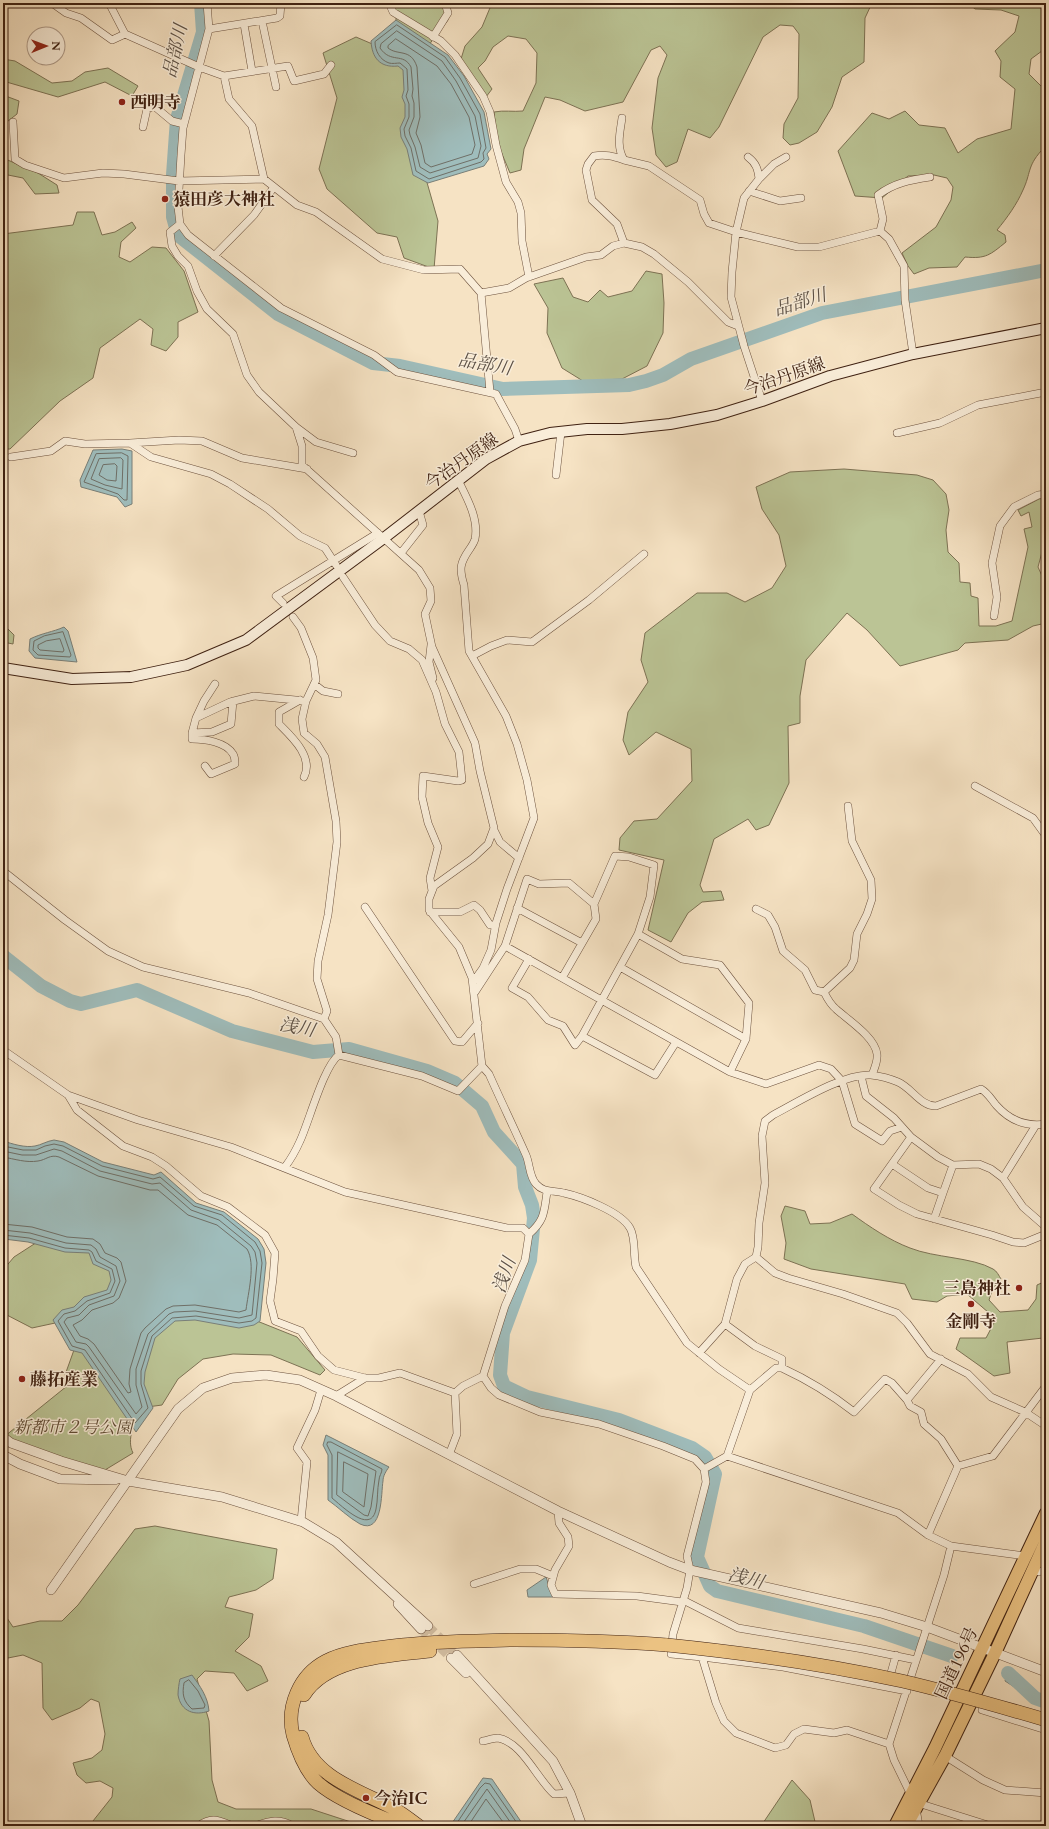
<svg xmlns="http://www.w3.org/2000/svg" width="1049" height="1829" viewBox="0 0 1049 1829" font-family="Cardo,'Noto Serif JP',serif">
	<style>
		.green { fill: #bbc495; stroke: #7d7254 }
		.water { fill: #9fbdbc; stroke: #797f78 }
		.lines { fill: none; stroke-linecap: round; stroke-linejoin: round }
		.shore { stroke: #6f6f67; stroke-width: 1 }
		.river { stroke: #9fbdbc; stroke-width: 14 }
		.tertiary-tunnel { stroke: #d1bca0; stroke-width: 9; stroke-dasharray: 9 4.5; stroke-linecap: butt }
		.minor-casing { stroke: #6d523e; stroke-width: 8 }
		.tertiary-casing { stroke: #6d523e; stroke-width: 10 }
		.secondary-casing { stroke: #3f2112; stroke-width: 12 }
		.trunk-casing { stroke: #3f2112; stroke-width: 14 }
		.motorway-casing { stroke: #3f2112; stroke-width: 14 }
		.minor { stroke: #f9edd9; stroke-width: 7 }
		.tertiary { stroke: #f9edd9; stroke-width: 9 }
		.secondary { stroke: #f9edd9; stroke-width: 10 }
		.trunk { stroke: #ebc282; stroke-width: 12 }
		.motorway { stroke: #ebc282; stroke-width: 13 }
		.motorway-bridge-casing { stroke: #3f2112; stroke-width: 14; stroke-linecap: butt }
		.motorway-bridge { stroke: #ebc282; stroke-width: 13 }
		.poi-dot { fill: #8f2418; stroke: #f9edd9; stroke-width: 1.5 }
		.labels { text-anchor: middle; stroke-width: 3; stroke-linejoin: round; paint-order: stroke }
		.poi-label { font-size: 17px; font-weight: bold; fill: #3f2112; stroke: #f9edd9; text-anchor: start }
		.street-label { font-size: 17px; fill: #3f2112; stroke: #f9edd9 }
		.park-label { font-size: 17px; font-style: italic; fill: #5e4a33; stroke: #f9edd9 }
		.water-label { font-size: 18px; font-style: italic; fill: #5c5045; stroke: #f9edd9 }
	</style>
	<rect width="100%" height="100%" fill="#f6e3c4"/>
	<filter id="stains"><feTurbulence type="fractalNoise" baseFrequency=".005" numOctaves="4"/><feColorMatrix values="0 0 0 0 .2 0 0 0 0 .09 0 0 0 0 .02 0 0 0 .5 -.17"/></filter>
	<radialGradient id="worn" r=".72"><stop offset=".6" stop-color="#630" stop-opacity="0"/><stop offset="1" stop-color="#630" stop-opacity=".3"/></radialGradient>
	<path class="green" d="M392,3H442L448,20L425,50L422,165L438,221L434,269L404,258L397,237L377,233L327,189L319,169L337,98L323,53L356,37L377,46L396,28V12Z
		M492,3H872L865,18L864,62L842,77L832,107L817,132L799,143L790,145L783,138L784,124L798,98L799,34L793,26L780,25L763,37L719,127L710,138L688,129L677,162L666,167L656,155L652,128L658,78L667,55L660,46L651,50L623,102L585,111L560,100L545,97L524,149L521,170L510,173L497,142L494,112C504,110 513,112 523,111L536,83L537,53L526,39L508,36L493,47L485,61L478,68L492,89L486,97L461,59L465,46L482,27Z
		M968,3H1046V48L1031,59L1029,74L1046,91V160L1041,151C1027,167 1031,173 1023,190C1017,204 1007,218 997,230L1005,235L1006,242C990,255 986,259 965,257L957,267L929,268L914,274L908,266L902,253L936,227L951,200L953,187L947,178L934,175L908,176L882,198L855,196L838,151L872,113L889,119L905,111L919,125L945,128L958,153L977,139L1011,129L1015,89L1000,77L1001,61L995,51L1015,32L1019,16L1001,10L975,9Z
		M3,59L15,61L52,83L72,81L85,72L108,68L138,86L132,96L105,82L58,97L3,81Z
		M3,95L19,101L17,114L3,125Z
		M3,158L38,173L57,185L59,193L35,194L23,178L3,174Z
		M77,212H94L102,235L115,232L132,222L136,228L121,242L119,257L130,262L152,247L166,248L184,271L198,312L178,322V337L166,351L151,345L153,329L140,319L100,348L93,378L60,401L10,449H3V234L73,225Z
		M646,271L662,274L664,303L663,333L647,366L622,379L583,381L562,368L547,333L548,308L534,284L563,278L573,297L588,302L600,290L608,297L632,291Z
		M844,469L917,475L933,480L946,494L949,510L946,530L948,552L959,563L960,582L970,583L971,596L978,598L979,626H996L1012,621L1028,547L1024,529L1032,527L1029,512L1021,516L1018,510L1039,499L1046,498V537L1038,567L1046,585V623L1033,626L1008,640L965,643L958,650L900,666L867,630L847,613L806,660L800,696V723L788,726L789,783L769,825L756,830L748,819L714,839L700,885L703,892L721,891L724,900L702,902L688,913L671,942L648,930L664,860L619,850L620,838L634,821L657,819L692,781L691,749L656,732L629,755L623,740L628,712L648,682L641,660L645,633L697,593H727L745,602L772,588L786,566L779,535L762,509L756,487L790,472Z
		M3,629H8L14,635L13,644L3,642Z
		M3,1188L172,1306L232,1311L297,1337L325,1370L320,1375L271,1355L233,1354L203,1359L178,1379L162,1405L140,1408C135,1423 126,1439 133,1453L100,1473L58,1460L5,1436L67,1386L71,1385L65,1375L79,1336L69,1320L32,1328L3,1313V1270L14,1257L45,1237Z
		M785,1206L805,1211L810,1224L830,1223L852,1214C870,1227 889,1240 910,1248C935,1258 972,1257 993,1269C997,1271 999,1276 1001,1279L993,1288L989,1300L1000,1312L1028,1310L1036,1299L1037,1285L1046,1281V1334L1043,1338L1007,1342L1010,1373L994,1376L956,1349L960,1338H986L996,1319L967,1294L947,1296L937,1302L912,1299L905,1284L811,1269L784,1259L786,1243L781,1216Z
		M155,1526L277,1549L273,1579L256,1590L229,1597L225,1607L253,1614L249,1637L235,1651L261,1666L268,1681L247,1691L234,1673L205,1671L197,1679L209,1721L212,1780L218,1802L236,1809H311L363,1826H89L112,1797L113,1788L100,1781L86,1783L77,1775L73,1763L92,1758L102,1750L105,1734L99,1702L91,1699L80,1708L52,1720L43,1708L42,1663L23,1655L8,1658L3,1652V1612L13,1627L40,1621H62L78,1605L135,1529Z
		M792,1780L810,1800L816,1826H761Z"/>
	<path class="water" d="M396,20L448,55L464,76L484,112L491,149L487,154L489,159L484,166L428,183L413,175L407,149L401,137L400,128L405,117V104L402,97L404,90L403,70L398,66C380,68 372,58 371,41Z
		M122,449L132,451V504L125,507L117,497L81,487L80,480L93,450Z
		M64,627L68,631L77,662L35,658L29,651L30,639C42,633 53,632 64,627Z
		M54,1140L64,1142L103,1162L154,1175L161,1172L196,1203L224,1212L258,1239L264,1249L266,1263L260,1321L254,1325L239,1328L195,1320L175,1321L155,1338L145,1372L144,1384L153,1408L136,1432L82,1353L70,1350L53,1320L62,1310L74,1307L84,1297L107,1290L111,1280L109,1271L93,1264L89,1253L65,1252L28,1242L4,1239L3,1235V1141C13,1144 25,1148 35,1146C41,1145 47,1141 54,1140Z
		M326,1435L389,1467C386,1471 383,1476 383,1481C381,1493 383,1535 360,1524C349,1518 338,1507 328,1500V1455L323,1445Z
		M546,1577L553,1597H528L527,1590Z
		M192,1675C200,1686 208,1697 209,1711C195,1716 181,1712 178,1695C178,1690 179,1683 180,1679Z
		M1006,1677L1021,1680L1037,1693L1046,1696V1704L1033,1699L1005,1681Z
		M483,1778L492,1779L524,1826H450Z"/>
	<g class="lines">
		<path class="shore" d="M397,25L445,57L460,78L480,114L486,148L483,153L484,159L481,162L429,179L416,171L411,148L405,136L404,129L409,117V104L406,96L408,90L407,69L400,63C397,63 392,64 389,63C380,60 375,51 375,42Z
			M397,31L442,61L456,81L475,116L481,146L478,158L430,173L420,167L415,147L410,135L409,130L414,117V103L412,96L413,89L411,67C403,52 391,64 380,48L381,44Z
			M396,39L437,66L451,84L469,117L475,145L472,154L431,167L425,163L421,145L416,133L420,117L417,67C411,48 398,56 388,48V46Z
			M122,453L128,456L127,500H124L118,494L84,482L96,454Z
			M121,458L123,460L122,489L105,485L91,479L99,459Z
			M115,464L117,466L116,481L107,480L99,475L103,465Z
			M63,632L71,655L70,657L38,655L33,650L34,641L44,636Z
			M60,639L64,650L63,652L40,650L38,648V645L46,641Z
			M3,1146L23,1150H36L45,1146L54,1144L63,1146L102,1166L153,1179L160,1177L194,1206L222,1215L255,1242L260,1251L262,1263L256,1318L252,1321L239,1323L196,1316L172,1318L152,1336L141,1371V1384L148,1408L135,1423L85,1350L72,1346L58,1321L64,1314L75,1311L87,1301L110,1293L115,1281L112,1269L96,1261L92,1252L89,1250L65,1248L29,1238L3,1235
			M3,1151L22,1155H36L54,1149L62,1151L100,1171L152,1184L160,1183L191,1210L219,1220L251,1246L255,1252L257,1263L252,1315L239,1318L195,1311L174,1312L169,1314L148,1334L136,1369V1385L142,1407L136,1414L89,1347L86,1344L76,1342L64,1322L67,1318L79,1315L89,1305L114,1296L120,1281L116,1266L100,1257L96,1249L91,1245L66,1243L30,1233L3,1230
			M3,1157C15,1159 26,1163 38,1161C46,1160 50,1154 59,1157L98,1176L150,1190H158L188,1215L217,1225L247,1249C256,1264 248,1293 246,1310L239,1312L195,1305L173,1306L166,1309L145,1328L141,1333L130,1369L129,1384L131,1392L128,1393L94,1344L88,1339L80,1336L73,1325L82,1320L92,1310L113,1303L119,1298L126,1281L121,1262L117,1258L105,1253L100,1244L93,1239L67,1237L32,1227L3,1224
			M328,1442H331L382,1469C382,1473 379,1476 379,1480C377,1490 378,1500 376,1509C371,1535 343,1507 332,1498V1455L327,1445Z
			M338,1452L376,1471L371,1507L368,1516L364,1515L337,1495Z
			M344,1462L368,1474L364,1507L343,1492Z
			M189,1680L198,1691L205,1705L204,1708L192,1709C183,1701 182,1694 184,1683Z
			M455,1826L480,1788L485,1783L490,1784L519,1826
			M461,1826L487,1789L513,1826
			M468,1826L486,1799L506,1826"/>
		<path class="river" d="M201,3L203,32L177,119L173,175V217L178,235L278,314L373,363L400,366L503,389L629,385L646,381L663,375L691,359L822,313L1046,270
			M3,956L41,986L70,1001L81,1004L137,990L232,1031L313,1052L349,1049L427,1071L455,1083L482,1106L494,1132L523,1164L525,1187L532,1205L534,1218L530,1260L503,1333L500,1375L504,1386L527,1397L619,1420L692,1448L705,1457L715,1474L697,1557L710,1586L717,1591L864,1626L952,1656
			M1008,1673L1035,1698L1046,1702"/>
		<path class="tertiary-tunnel" d="M428,1626L457,1655
			M421,1629L451,1658"/>
		<g class="minor-casing">
			<path id="minor" d="M52,3L66,13L81,18L112,40L125,34
				M109,3L125,34L199,67L224,76L288,66L294,81L324,74L331,65
				M207,3L209,29L183,128L181,155L178,207L180,224L188,235L281,308L374,355L397,372L496,394L515,429L519,441
				M389,3L393,12L441,41L455,55L483,96L490,112L496,145L506,182L518,202L521,213L522,241L529,277
				M262,21L276,87
				M244,24L252,71
				M209,29L277,18L280,16L281,3
				M433,37L448,13L445,3
				M224,76L229,99L252,126L264,179
				M622,118C620,133 616,146 624,160L649,166L700,200L704,214L709,223L736,232L744,198L759,179C758,169 756,163 748,157
				M13,122L15,159L25,165L64,178L103,173L124,174L179,181L264,179L297,205L316,212L382,259L424,270L460,269L481,293L490,392
				M143,127L147,109L154,106L172,121L184,124
				M624,160C613,156 605,154 594,156L588,164L586,170L592,200L617,224L624,243
				M759,179L774,164L786,157
				M749,191L780,201L801,198
				M180,224L170,232L172,246L178,256L188,266L197,291L207,309L233,334L247,375L259,392L296,427L302,446V465L419,570L430,588L431,601L425,614L432,647L475,743L480,771L494,828L488,844L473,858L434,886L429,899V910L459,947L472,978L482,1066L489,1074C501,1101 514,1128 526,1155C530,1164 529,1176 536,1184C544,1193 553,1190 564,1193C582,1197 621,1212 630,1228C636,1238 633,1255 636,1267L687,1343L719,1369L750,1390
				M880,231L883,219L878,195C894,183 910,180 930,177
				M214,256L254,215L274,187
				M481,293L509,288L526,278L586,257L601,255L613,246L624,243L642,247L654,254L688,282L728,322L738,326
				M762,401L744,346L731,297L732,272L736,232L798,247H819L880,231L889,239L904,266L905,300L913,354
				M296,427L316,442L353,453
				M897,433L940,423L978,405L1046,392
				M130,443L179,440L202,441L242,458L307,469
				M11,457L51,451L65,441L85,444L130,443L151,457L211,474L230,484L268,509L300,536L325,548L336,565
				M556,475L561,432
				M458,480C467,498 479,519 475,539C474,543 471,547 469,550C460,563 459,569 464,585L469,651L506,716L517,744L527,780L534,818L507,889L496,923L491,950L483,968L473,982
				M401,553L423,525L419,511
				M343,577L375,625L390,641L409,649L422,660L436,692L445,724L459,752L462,780L458,781L423,776L422,797L428,823L438,847L430,878L432,891
				M283,603L276,596L378,533
				M994,616L997,597L992,563L1000,526L1014,507L1038,495L1046,494
				M293,617L301,628L313,658L316,680L306,701L302,719L304,733L317,744L325,757L336,821L337,842L328,915L318,961L317,979L327,1011L324,1019
				M431,645L429,662L433,678
				M472,656L491,646L507,640L532,642L589,600L644,554
				M314,684L323,691L338,694
				M300,700L279,712V724C292,737 314,757 304,777
				M196,718L204,701L215,684
				M192,733L212,732L231,724L233,701
				M205,766L211,774L235,764C235,761 235,757 233,754C226,742 205,739 192,739V733L196,718L230,702L254,696L306,701
				M975,786L1033,818L1046,836
				M494,830L500,842L519,858
				M3,871L65,920L108,951L143,967L249,993L324,1019L336,1037L339,1055
				M365,907L455,1041L462,1042L478,1023
				M517,908L582,943
				M756,909L768,915L775,927L783,951L805,970L815,990L824,992C827,998 831,1005 836,1009C848,1020 875,1037 877,1054C878,1062 874,1069 872,1075
				M430,912H460L474,905L480,910L490,925H495
				M505,946L730,1072L766,1084L819,1065L831,1069L842,1081L855,1124L882,1141L890,1131L902,1127
				M529,959L512,988L528,997L548,1020L563,1026L575,1045L582,1036
				M620,967L746,1039L749,1003L720,965L682,959L638,934
				M562,978L596,919L594,904L615,856L629,857L654,865L650,897L638,934L582,1036L655,1075L676,1042
				M475,992L505,946L527,879L539,884L569,883L594,904
				M824,992L850,968L854,960L857,934L867,914L872,899L871,880L852,841L848,806
				M3,1050L68,1095L138,1120L231,1147L345,1192L507,1228H523L529,1234
				M730,1072L746,1039
				M861,1076L866,1096L894,1118L911,1137L938,1157L953,1165L979,1164L991,1169L1003,1178L1023,1207L1046,1227
				M68,1095L77,1110L123,1146L152,1157L166,1166L201,1196L228,1207L265,1235L275,1253L273,1279L270,1301L275,1321L301,1331L318,1356L334,1370L365,1378H379L400,1373L455,1393
				M911,1137L874,1189L899,1205L917,1214L992,1235L1013,1242L1024,1243L1046,1234
				M892,1164L928,1188L943,1193L934,1219
				M285,1167C291,1159 296,1150 300,1141C309,1122 324,1065 339,1055L422,1076L458,1091L482,1066
				M1003,1178L1036,1125
				M943,1193L953,1165
				M756,1257L775,1273L788,1278L843,1294L897,1313L907,1323L930,1354L968,1374L991,1397L1025,1412L1046,1426
				M725,1324L755,1346L782,1359V1368
				M699,1353L725,1324L737,1279L745,1264L756,1257L758,1247L759,1223L765,1183L762,1136L765,1121L773,1115C798,1102 844,1073 871,1075C879,1076 891,1079 898,1082C912,1088 920,1106 936,1106L981,1089C988,1093 991,1099 996,1105C1010,1121 1026,1127 1046,1124
				M941,1359L907,1400L910,1406L921,1412L924,1424L941,1439L958,1466
				M483,1376L491,1388L499,1395L540,1412L599,1424L663,1446L695,1459L704,1469L706,1482L687,1556L690,1570L687,1588L673,1634L671,1654L702,1657L716,1703L724,1721L736,1733L775,1748L786,1745L794,1734L804,1729L834,1733L847,1730L889,1744
				M336,1396L365,1378
				M449,1455L457,1434L455,1393L463,1386L483,1376L505,1306L525,1260L529,1234C545,1220 544,1212 547,1192
				M727,1456L898,1513L928,1535L951,1546L944,1575L889,1744L894,1760L912,1797
				M958,1466L993,1456L1046,1386
				M704,1469L727,1456L750,1390L776,1368H782C808,1380 831,1394 854,1412L885,1379L892,1383L907,1400
				M558,1511L559,1523L568,1537L569,1546L555,1570L551,1585L555,1594L637,1596L682,1602
				M301,1521L307,1462L297,1448L315,1410L321,1390
				M928,1535L958,1466
				M951,1546L1026,1556
				M1032,1572L1046,1571
				M474,1584L520,1569H536L553,1576
				M683,1600L738,1628L863,1649L916,1660
				M702,1657L783,1667L907,1691
				M889,1680L896,1655
				M982,1710L1046,1730
				M483,1741C488,1740 493,1738 498,1738C522,1742 537,1779 554,1794L570,1793
				M945,1756L983,1780L1005,1790L1046,1793
				M918,1803L991,1826
				M916,1808L919,1826
				M198,1826C212,1816 218,1820 233,1826
				M255,1826C270,1821 278,1818 293,1826
				M336,1826L344,1824L348,1826"/>
		</g>
		<g class="tertiary-casing">
			<path id="tertiary" d="M3,1437L11,1443L61,1461L128,1481L222,1497L303,1522L336,1542L428,1626
				M3,1455L20,1464L60,1479L115,1480
				M51,1590L178,1409L203,1388L232,1378L266,1375L300,1380L336,1396L558,1511L669,1562L690,1570L881,1613L927,1627L1046,1672
				M398,1604L421,1629
				M457,1655L553,1761L570,1793L582,1826
				M451,1658L466,1673"/>
		</g>
		<g class="secondary-casing">
			<path id="secondary" d="M3,668L72,679L131,677L187,665L246,640L384,538L486,459L519,441L550,433L587,429H622L670,424L717,415L762,401L830,376L879,363L913,354L1046,328"/>
		</g>
		<g class="trunk-casing">
			<path id="trunk" d="M895,1826L935,1748L1046,1513
				M906,1826L945,1756L995,1653L1046,1541"/>
		</g>
		<g class="motorway-casing">
			<path id="motorway" d="M304,1695C328,1657 390,1656 430,1651
				M302,1737C313,1777 358,1790 391,1807C401,1812 410,1820 419,1826
				M404,1826C380,1817 337,1800 318,1783C305,1771 298,1752 293,1735C286,1707 299,1675 326,1661C345,1651 371,1649 393,1646C433,1641 473,1641 513,1640C565,1640 615,1641 667,1645"/>
		</g>
		<use href="#minor" class="minor"/>
		<use href="#tertiary" class="tertiary"/>
		<use href="#secondary" class="secondary"/>
		<use href="#trunk" class="trunk"/>
		<use href="#motorway" class="motorway"/>
		<g class="motorway-bridge-casing">
			<path id="motorway-bridge" d="M667,1645C746,1653 824,1664 902,1681C950,1692 998,1706 1046,1720"/>
		</g>
		<use href="#motorway-bridge" class="motorway-bridge"/>
	</g>
	<g class="poi-dot">
		<circle cx="122" cy="102" r="4"/>
		<circle cx="165" cy="199" r="4"/>
		<circle cx="1019" cy="1288" r="4"/>
		<circle cx="971" cy="1304" r="4"/>
		<circle cx="22" cy="1379" r="4"/>
		<circle cx="366" cy="1798" r="4"/>
	</g>
	<g class="labels">
		<g class="poi-label">
			<text x="130" y="108">西明寺</text>
			<text x="173" y="205">猿田彦大神社</text>
			<text x="1011" y="1294" text-anchor="end">三島神社</text>
			<text x="971" y="1327" text-anchor="middle">金剛寺</text>
			<text x="30" y="1385">藤拓産業</text>
			<text x="374" y="1804">今治IC</text>
		</g>
		<g class="street-label">
			<text transform="translate(784 376) rotate(-19)" y="6">今治丹原線</text>
			<text transform="translate(461 461) rotate(-35)" y="6">今治丹原線</text>
			<text transform="translate(956 1663) rotate(-65)" y="6">国道196号</text>
		</g>
		<g class="park-label">
			<text x="73" y="1433">新都市２号公園</text>
		</g>
		<g class="water-label">
			<text transform="translate(175 51) rotate(-77)" y="6">品部川</text>
			<text transform="translate(800 302) rotate(-17)" y="6">品部川</text>
			<text transform="translate(485 364) rotate(10)" y="6">品部川</text>
			<text transform="translate(297 1027) rotate(12)" y="6">浅川</text>
			<text transform="translate(504 1275) rotate(-71)" y="6">浅川</text>
			<text transform="translate(746 1578) rotate(15)" y="6">浅川</text>
		</g>
	</g>
	<rect width="1049" height="1829" fill="none" stroke="#f6e3c4" stroke-width="16"/>
	<rect x="4" y="4" width="1041" height="1821" fill="none" stroke="#3f2112" stroke-width="2"/>
	<rect x="8" y="8" width="1033" height="1813" fill="none" stroke="#3f2112"/>
	<g transform="translate(46 46) rotate(89)"><circle r="19" fill="#f9edd9" stroke="#af9b89"/>
	<path d="M0-3L7 15L0 10L-7 15Z" fill="#8f2418"/>
	<text y="-6" font-size="11" font-weight="bold" text-anchor="middle" fill="#3f2112">N</text>
	</g>
	<rect width="100%" height="100%" filter="url(#stains)"/>
	<rect width="100%" height="100%" fill="url(#worn)"/>
</svg>
